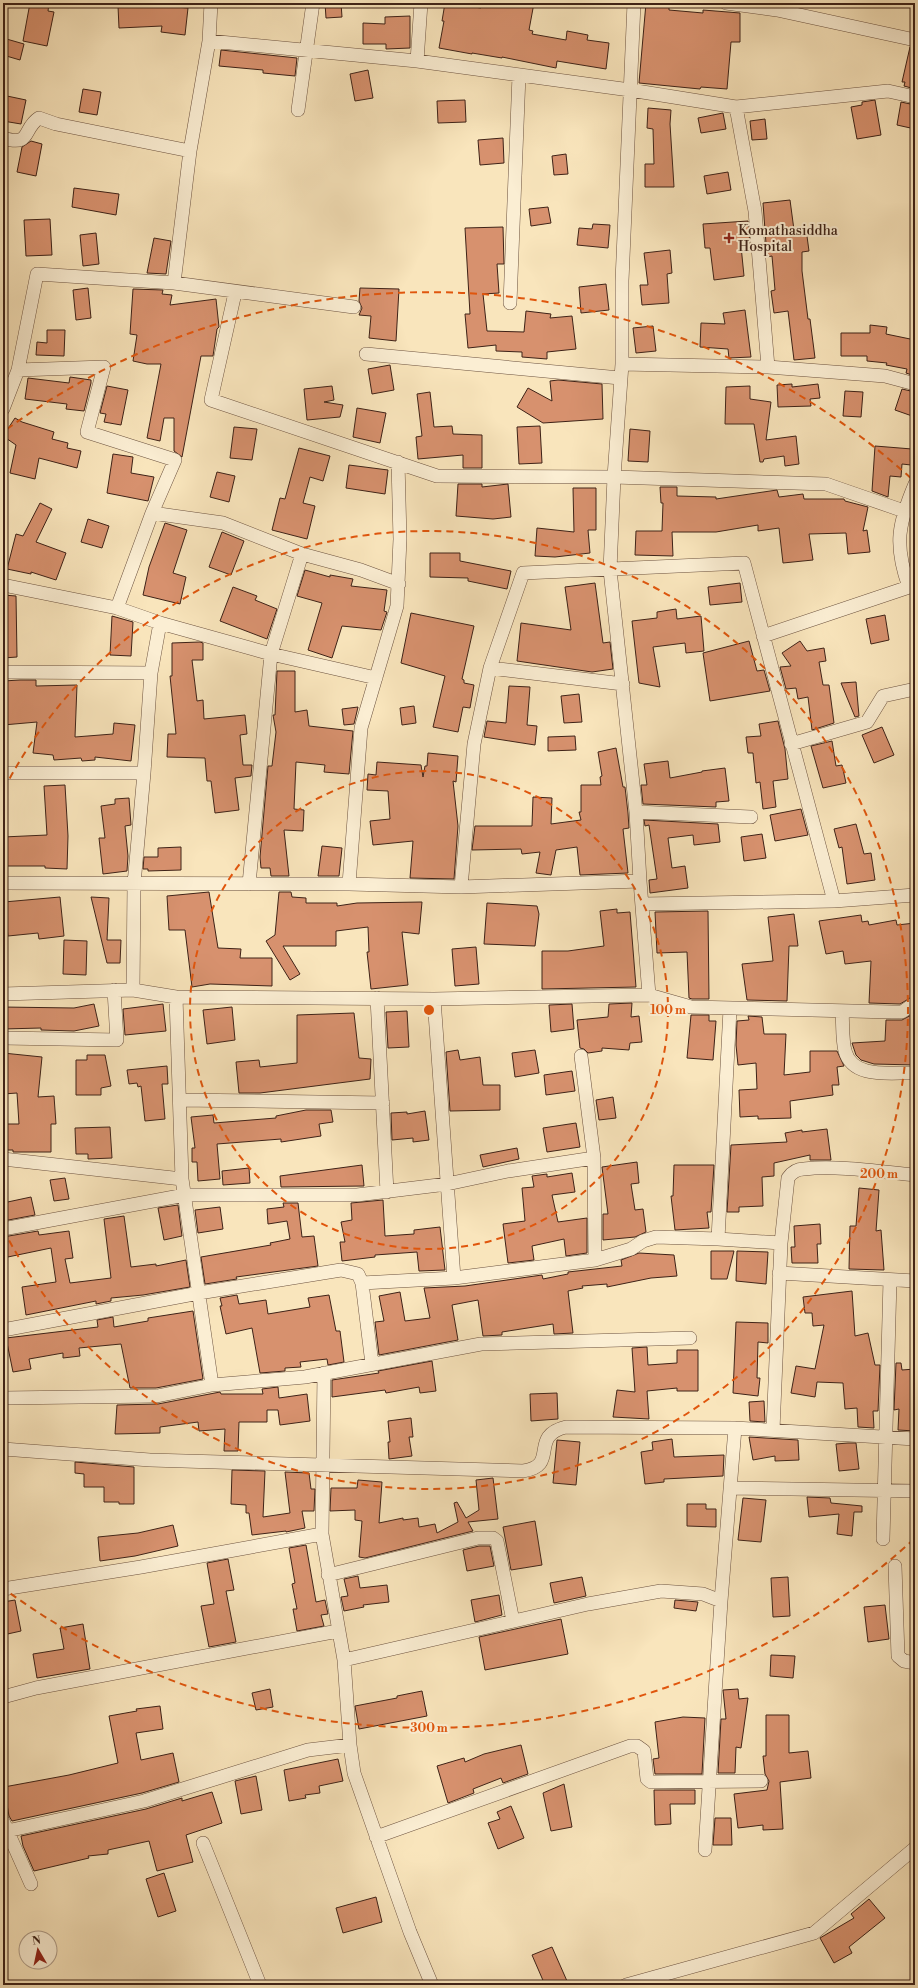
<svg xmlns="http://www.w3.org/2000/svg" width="918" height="1988" viewBox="0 0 918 1988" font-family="'Libre Bodoni',serif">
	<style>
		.building { fill: #d7916e; stroke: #3e2217 }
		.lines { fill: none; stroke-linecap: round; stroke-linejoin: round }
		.street-casing { stroke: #6d5340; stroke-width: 14 }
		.street { stroke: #fbeed3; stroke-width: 13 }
		.ring { fill: none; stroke: #e0560d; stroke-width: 2; stroke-dasharray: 7 5 }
		.poi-dot { fill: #8f2418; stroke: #fbeed3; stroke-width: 1.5 }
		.labels { text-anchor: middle; stroke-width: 4; stroke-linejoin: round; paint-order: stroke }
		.poi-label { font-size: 14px; fill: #3e2217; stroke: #fbeed3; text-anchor: start }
		.centre { fill: #e0560d; stroke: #fbeed3; stroke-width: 2 }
		.ring-label { font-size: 12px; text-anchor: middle; font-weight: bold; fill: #e0560d; stroke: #fbeed3; stroke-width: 4; stroke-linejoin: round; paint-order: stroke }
	</style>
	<rect width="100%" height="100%" fill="#f9e5bc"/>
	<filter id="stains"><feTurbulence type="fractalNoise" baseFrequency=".005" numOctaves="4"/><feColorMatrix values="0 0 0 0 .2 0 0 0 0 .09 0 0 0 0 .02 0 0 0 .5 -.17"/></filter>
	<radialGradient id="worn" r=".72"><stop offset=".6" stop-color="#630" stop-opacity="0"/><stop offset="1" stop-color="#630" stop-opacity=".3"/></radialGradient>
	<path class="building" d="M30,3H49L48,11L54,12L47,46L23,41Z
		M325,3H341L342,17L326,18Z
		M445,3L481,8V3H534L529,30L533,31L532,34L566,40L567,31L588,35L587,40L609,43L606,69L557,61L556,68L502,57V58L472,53V54L439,48L444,21H442Z
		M646,3L669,4V10L703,13V10L740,13V42H731L727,89L701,87L700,89L639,83Z
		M152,5L188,8L185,35L161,32L162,26L119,28L118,6Z
		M410,16V48L386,49V44H363V23L385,24V17Z
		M3,38L24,44L20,60L3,55Z
		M910,47L915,48V89L904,86L905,82H902Z
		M221,50L297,58L295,76L263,73V70L219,66Z
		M368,70L373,98L355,101L350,74Z
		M83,89L101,92L97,115L79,112Z
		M7,96L26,100L21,124L3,121Z
		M465,100L466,122L438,123L437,101Z
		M875,100L881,135L857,139L851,107L862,105V102Z
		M901,102L915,105V129L897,125Z
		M648,108L671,110L670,124L674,187H645V164H654L653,129L647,128Z
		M723,113L726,129L701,133L698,118Z
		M765,119L767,139L752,140L750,121Z
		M503,138L504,163L480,165L478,140Z
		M31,141L42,144L36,176L17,172L22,147Z
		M566,154L568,174L554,175L552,156Z
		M728,172L731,190L707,194L704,176Z
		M74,188L119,194L116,215L72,207Z
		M790,200L794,230L806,229L809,251L802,252V271L808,319H810L815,358L794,360L788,311L774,313L771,291L775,290L772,256L767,257L763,203Z
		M548,207L551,223L531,226L529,209Z
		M50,219L52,255L26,256L24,220Z
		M748,221L750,245L741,246L744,276L714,280L710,248H705L703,224Z
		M593,224L610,225L608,248L577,245L579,228L592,229Z
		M503,227L504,264H497L499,293L483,294L487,331L524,332L526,311L551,314L550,318L572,316L576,349L547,352V359L522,357V352L496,351V345L468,348L465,314H470L465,228Z
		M96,233L99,264L83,266L80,235Z
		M154,238L171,241L166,274L147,273Z
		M670,250L672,273L667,274L669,303L642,305L640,285H648L644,253Z
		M606,284L609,310L581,313L579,287Z
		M88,288L91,318L76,320L73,290Z
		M360,288L399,289L396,341L369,338L371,316L359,315L362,308L359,301Z
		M133,289L163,290L162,294L172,295L170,305L216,299L219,327L217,329L213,356H201L182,457L174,451V418H164L160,441L147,438L161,364H147L133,361L137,335L130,334Z
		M745,310L751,357L729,358L728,349L700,347L701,323L725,324L723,313Z
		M870,325L887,327L886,334L915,340V376L906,373L907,369L886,365L887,363L867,361V356H841V333H870Z
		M653,326L656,351L636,353L633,328Z
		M47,330H65L64,356L36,355L37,342L47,343Z
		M390,365L394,390L372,394L368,369Z
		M70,377L91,380V383L84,411L66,409L67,404L25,399L28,378L69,383Z
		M558,380L602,384L603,419L543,423L517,407L528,388L552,401L550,381Z
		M792,384V387L818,384L820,398L810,399L811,406L778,407L777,385Z
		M107,386L128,390L121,425L104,422L106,414L100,413Z
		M332,386L334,400L324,402L343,405L340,417L307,420L304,389Z
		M750,386V399L771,402L766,440L796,436L799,464L785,466L784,456L764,459L763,462H760L754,424H725L726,387Z
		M902,389L915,392V417L895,410Z
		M845,391L863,392L861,417L843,416Z
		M430,392L434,427L452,426L453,434L482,435V468H463V455L418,459L416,437L422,436L417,394Z
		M357,408L386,413L380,443L353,437Z
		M15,418L22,422L54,432L52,439L68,443L67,448L81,451L77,468L39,458L35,479L10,473L16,445L3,436Z
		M540,426L542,463L519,464L517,427Z
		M234,427L257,429L252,460L230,458Z
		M630,429L650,431L648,462L628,461Z
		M875,446L912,449L911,465L902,464L901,477L890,476L888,497L872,491Z
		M299,448L330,456L323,481L310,477L303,503L315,506L307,539L272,530L280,498L285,499Z
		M113,454L133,457L131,473L154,477L148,501L107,493Z
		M349,465L388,470L385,494L346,488Z
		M217,472L235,476L229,502L210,497Z
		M458,484H482V487L508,484L511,517L493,519L456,516Z
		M660,487H677V496L716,497V499L777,490L779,497L803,494L804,499H844L845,501L868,507L863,531L867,530L870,552L848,554L846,533L809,534L813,560L783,563L779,528L758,531V525L716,532H672L673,556L635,555L636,531H662L663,503H661Z
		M573,488H596V530H588L590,553L555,557L535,556L537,528L574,532Z
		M40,503L52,509L36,542L66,553L56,580L31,572V574L7,569L16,534L23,536Z
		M88,519L109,526L102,548L81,542Z
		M165,523L187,530L173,573L186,577L180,604L143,595L149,567Z
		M222,532L244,541L231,575L209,567Z
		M430,553H460V561L511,571L507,589L468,581V578L430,577Z
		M305,570L330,577V575L353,579L351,586L387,590L384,611L387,612L381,630L342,626L332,658L308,650L322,603L297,596Z
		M595,583L603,643L610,642L613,669L592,672L517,661L521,623L571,630L565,587Z
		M740,583L742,602L710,605L708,587Z
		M233,587L257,596L255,600L277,609L267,639L220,621Z
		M3,595L16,596L17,657L3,658Z
		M676,609L677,619L701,616L704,651L686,653L685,643L653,647L660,687L639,683L632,621L657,618V612Z
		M411,613L474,626L462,679L464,680V683L474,685L470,708L463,707L458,732L433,727L445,676L401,663Z
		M885,615L889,640L871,644L866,619Z
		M112,616L133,622L131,656L110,655Z
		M749,641L757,671L764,670L770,691L710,701L703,653Z
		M800,641L807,651L824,648L826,661L819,662L823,685H829L834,723L812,730L808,697L798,699L796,688L786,689L780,667L791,666L782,653Z
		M200,642L203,643V660H192L197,701L203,700L204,719L245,715L247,734L240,735L243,765H252L251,776L235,778L239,810L215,813L211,781H207L205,758L167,757L168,734H176L170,676H172V643Z
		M277,671H295V712L307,710L309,726L353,731L349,774L324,772L325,765L296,762L294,809L304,810L303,831L284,830L289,876H271L270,868H261L260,857L268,766H272L276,732L273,715H275Z
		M20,680H36V686L77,685L75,737L113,734L114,723L135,725L131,761L95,757V760L82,761L81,758L54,760L53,755L33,753L37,722L3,725V681Z
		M856,682L859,716L855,717L841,683Z
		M509,686L530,687L527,725L537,726L535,745L484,737L487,721L506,723Z
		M579,694L582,722L564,723L561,696Z
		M414,706L416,723L402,725L400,708Z
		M358,707L354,724L344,725L342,709Z
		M778,721L785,749L788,779L773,781L776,807L763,809L760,782L756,783L753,753H748L746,737L761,736L759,724Z
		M882,727L894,755L874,763L862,735Z
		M575,736L576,750L548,751V737Z
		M832,741L836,766L842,765L846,783L823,788L811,746Z
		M616,748L623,787H625L628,813L629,828L623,829L628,873L580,875L577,847L556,850L551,875L536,873L540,852L522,854L521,849L472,850L475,826H532L533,797L552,798L551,824L581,820L579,812H581V785H601L600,777L602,776L598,752Z
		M428,753L458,756L456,782L453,781L458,826L454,879L410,878L413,841L373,845L370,821L390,819L388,791L367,790L368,774L376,775L377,762L421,765L423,777L425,766H427Z
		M668,761L670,778L702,772V771L725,768L729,801L716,802V807L643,804L641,785H647L644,764Z
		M65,785L68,836L67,869L45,868V866H3V837L47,835L44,786Z
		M129,798L131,825L125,826L128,856L127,871L103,874L99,838H105L101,806L115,804V799Z
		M801,809L808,835L775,841L770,815Z
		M644,820L718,824L720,842L694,845L693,835L668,838L672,868L685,866L688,888L650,893L649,880L657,879L649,825L645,826Z
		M856,824L864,854L871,853L875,880L847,884L842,847L839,848L834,829Z
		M762,834L766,858L744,861L741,837Z
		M322,846L342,848L339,876H318Z
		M181,847V870L148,871V869H143L144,857H158V848Z
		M209,892L218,948L241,949L240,958H272V986L210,984L192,987L185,930H169L167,896Z
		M279,892H291L292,897L306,898V903H337V906L357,903L422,902L419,934L402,932L408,985L371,989L367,952H369L368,927L336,931V946H283L300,974L290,980L266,941L275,935Z
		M60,897L64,936L39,939L38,933L8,936L4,902Z
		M91,897L109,898L107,940H121L120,963H107Z
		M487,903L537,906L539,914L535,946L484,944Z
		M617,909V913L630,912L636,987L542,989V951H568L604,946L600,911Z
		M708,911L709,999H692L689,998L687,952L657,953L655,912Z
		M794,914L798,946H789L787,1001L747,1000L742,964L773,961L768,917Z
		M861,915L862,922L868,921L869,925L896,920L897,925L915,923V995L900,1004L869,1003L871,961L845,964L843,951L826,954L819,921Z
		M64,940L87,941L86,975L63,974Z
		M476,947L479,984L455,986L452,949Z
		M632,1003L631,1017L639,1016L642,1042L630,1043L629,1050L602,1048V1051L588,1053L584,1049L580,1048L577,1020L608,1017L609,1004Z
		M94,1004L99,1026L74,1031L41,1030V1028L3,1029V1007L74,1008Z
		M163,1004L166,1031L125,1035L123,1009Z
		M572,1004L574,1029L551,1032L549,1005Z
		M232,1007L235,1040L207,1044L203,1010Z
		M407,1011L409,1047L388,1048L386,1012Z
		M354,1013L359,1058L371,1059L370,1079L260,1093H239L236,1062L259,1060L260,1067L297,1063V1015Z
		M915,1013V1065L874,1064L861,1060L856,1055L852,1043L885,1041L886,1020H902Z
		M691,1015H709V1021H716L713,1060L687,1058Z
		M748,1016L762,1017L764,1034H786L784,1075L810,1072V1051H837L844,1066L837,1067L839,1085H832L833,1095L790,1101L791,1118L758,1119V1116L740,1117L739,1090L757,1089L756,1063L738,1065L736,1045L737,1021L749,1020Z
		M458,1050L460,1060L480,1057L483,1085H500V1110L450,1111L446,1052Z
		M535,1050L539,1073L515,1077L512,1053Z
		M3,1053L42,1057L38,1097L54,1096L56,1124H51V1152H13V1150H3V1124H19L17,1093L3,1094Z
		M87,1055H105L111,1086L101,1088V1095H76V1060H87Z
		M167,1066L168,1084H162L165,1119L145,1121L141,1086L138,1087L137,1083L129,1084L127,1070Z
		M572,1071L575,1091L546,1095L544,1075Z
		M613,1097L616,1118L599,1120L596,1100Z
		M306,1110H331L333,1122L319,1124L321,1136L281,1142V1139L217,1144L220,1179L198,1181L197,1162H192V1148H195L191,1117L213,1115L214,1123L276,1118V1116Z
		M425,1111L429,1140L413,1142V1138L392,1140L391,1113L407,1112V1114Z
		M576,1123L580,1147L547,1152L543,1128Z
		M110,1127L112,1158L88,1159V1154H76L75,1128Z
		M827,1129L831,1160H810V1155L774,1163V1176L762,1177L763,1206L739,1207V1212H727L731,1145L787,1142L785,1133L802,1130V1132Z
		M517,1148L519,1159L483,1167L480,1155Z
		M637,1162L639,1183L631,1184L635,1210L643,1209L646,1232L635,1237L603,1240V1214H608L602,1167Z
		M362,1165L364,1186L281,1187L280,1176Z
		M674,1165H714L711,1212H707L709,1228L675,1230L671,1196H673Z
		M249,1168L250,1183L223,1185L222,1171Z
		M572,1173L575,1192L552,1195L558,1222L587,1218V1253L566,1256L564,1239L532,1246L534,1260L508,1263L503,1224L525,1221L522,1188L534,1187L532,1176L547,1174V1177Z
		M65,1178L69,1199L54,1201L50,1180Z
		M859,1188L879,1190L876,1231L881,1230L884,1270L849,1269L850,1226H856Z
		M31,1197L35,1215L3,1221V1203Z
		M383,1200L385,1236L414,1234V1230L440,1227L445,1270L419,1271L417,1252L375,1255V1257L342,1261L340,1242H345L341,1222L352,1220L351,1203Z
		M283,1203H298L302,1237L314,1236L318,1266L236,1277L237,1279L205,1284L201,1257L271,1245L270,1243L290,1239L287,1221L268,1224L267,1209L284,1207Z
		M178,1205L182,1236L164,1240L158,1208Z
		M220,1207L223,1229L198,1233L195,1210Z
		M124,1216L131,1267L156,1264V1266L186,1260L190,1287L143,1295L111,1298V1301L96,1304V1301L26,1315L22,1287L56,1282L51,1248L3,1258V1237L38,1231L39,1235L69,1231L73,1258L65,1259L70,1283L111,1278L104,1219Z
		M820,1224L821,1244H817L818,1263H792L791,1247H795L794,1226Z
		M711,1251H734L727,1279H711Z
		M737,1251L768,1252L766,1284L736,1281Z
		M639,1253L674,1255L677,1276L651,1278L607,1287V1284L582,1286L583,1288L568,1291L573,1333L554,1334L553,1324L502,1332V1335L483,1336L478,1300L452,1305L458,1340L379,1355L375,1322L384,1321L379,1296L400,1292L405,1321L430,1318L424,1288L465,1286L542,1275L543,1279L568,1274V1272L622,1266L621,1260Z
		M852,1291L855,1336L868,1333L875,1365H880L878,1411H873L874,1428L858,1427L857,1408L845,1409L843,1383L817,1382L815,1397L791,1393L796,1366L815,1369L824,1325L813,1326L812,1313H805L803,1297Z
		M237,1295L239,1304L266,1300L268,1314L310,1307L308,1298L329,1295L336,1331H340L344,1362L328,1365L327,1359L300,1362L301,1367L285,1368V1371L260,1373L252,1328L226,1334L220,1306H222L220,1298Z
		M193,1311L203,1379L156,1388H130L121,1344L79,1348L80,1356L63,1358V1353L29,1359L31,1369L13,1372L6,1338L98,1327L97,1320L113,1317L114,1327L148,1321V1318Z
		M736,1322L768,1323V1343L758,1342L757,1378H760L758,1396L733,1393Z
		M647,1347L648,1365L677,1363V1350H698V1391H677V1388L647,1391L649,1419L613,1417L617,1390L635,1392L632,1348Z
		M432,1361L436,1391L420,1393L419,1387L386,1393L385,1390L332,1397V1380L379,1373L378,1371Z
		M896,1363H901L902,1370L915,1369V1431L898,1430L899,1409L894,1410Z
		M278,1387L279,1398L307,1394L310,1421L280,1425L278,1410H267V1422H239L238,1451H224L225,1429L199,1431L198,1422L160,1427V1433L115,1434L117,1405L158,1404L220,1392L221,1394H263L262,1389Z
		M557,1393L558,1419L531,1421L530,1394Z
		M764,1401L765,1422L750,1421L749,1402Z
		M411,1418L413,1437H409L412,1456L389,1459L388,1442H390L388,1421Z
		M749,1437L798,1440L799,1460L775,1461V1456L753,1460Z
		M672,1439L674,1457L724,1455L723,1476L664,1479V1482L645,1484L641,1452L653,1450L652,1442Z
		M557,1440L580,1442L576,1485L553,1483Z
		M848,1443H856L859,1469L839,1471L836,1444Z
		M75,1462L134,1467V1504H119V1502H104V1487H84V1474L75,1473Z
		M232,1470L265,1471L263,1517L290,1513L285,1472L309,1473L311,1489H315L314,1511H302L305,1528L286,1532V1531L252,1535L249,1513H246V1505L231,1504Z
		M493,1478L498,1519L468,1522L473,1531L365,1558L359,1557L362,1521L355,1520V1510L330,1511L331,1488H357L358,1480L382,1482L379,1523L403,1518V1520L418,1518L419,1527L435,1524L437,1533L458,1522L454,1503L457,1502L466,1518L479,1510L476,1480Z
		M807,1497L830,1498L831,1503L862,1506V1512H854L852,1536L837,1534L839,1514L809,1517Z
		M743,1498L766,1500L761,1542L738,1540Z
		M687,1504H706V1509H716V1527L687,1526Z
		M535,1521L542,1565L511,1570L503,1527Z
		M173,1525L178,1546L135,1556L100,1561L98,1537L138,1533Z
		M306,1545L316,1602L325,1600L328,1614L321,1615L324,1626L297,1631L293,1609H297L292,1584L295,1583L289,1548Z
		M479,1546H490L494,1566L467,1571L463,1550Z
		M228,1559L234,1590L226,1591L236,1642L209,1647L201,1606L214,1604L207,1563Z
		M358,1576L360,1588L387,1585L389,1602L363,1605L364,1607L344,1611L341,1597L348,1596L344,1579Z
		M582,1577L586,1596L554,1603L550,1583Z
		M788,1577L790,1616L773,1617L771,1578Z
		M499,1595L502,1615L475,1622L471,1600Z
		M15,1600L21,1631L3,1635V1602Z
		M675,1600L698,1602L696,1611L674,1608Z
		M885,1605L889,1639L868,1642L864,1607Z
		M561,1619L568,1654L485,1670L479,1637Z
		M83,1624L90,1669L37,1678L33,1654L64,1649L60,1628Z
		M771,1655L795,1656L793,1678L770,1676Z
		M270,1689L273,1707L256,1710L252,1693Z
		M738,1689L739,1699L748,1698L741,1748L736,1747L735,1773H718L721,1719H726L723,1690Z
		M422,1691L427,1716L359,1729L355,1706L397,1698V1696Z
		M160,1706L163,1729L136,1733L141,1760L173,1753L179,1782L142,1793L12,1821L9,1816L4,1787L69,1775L118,1763L109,1716L137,1711L136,1709Z
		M766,1715H789V1753L808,1751L811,1778L780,1782L783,1829L763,1830V1825L738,1828L734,1794L767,1790L769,1781L765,1774L763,1756H766Z
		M683,1717L705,1718L702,1774H655L653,1759L659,1758L655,1722Z
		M521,1745L528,1774L503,1783L501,1778L473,1789L474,1793L448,1803L437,1766L464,1758L465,1762L484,1754Z
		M338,1759L343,1781L319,1786L320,1793L305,1795L306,1798L289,1801L284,1770Z
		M256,1776L262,1810L241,1814L235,1781Z
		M564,1784L572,1827L551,1831L543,1793Z
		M654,1790H695V1804H670L671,1824L655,1825Z
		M212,1792L222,1823L186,1835L193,1862L157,1871L149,1841L108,1850V1854L88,1856L89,1858L34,1871L23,1846L21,1836L146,1809L182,1798V1801Z
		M511,1806L524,1838L498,1849L488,1823L500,1819L497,1812Z
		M715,1818H731L732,1845H713Z
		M164,1873L176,1911L158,1917L146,1879Z
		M376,1897L382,1922L343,1933L336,1908Z
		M869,1899L885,1918L849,1947L852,1953L834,1963L820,1938L854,1918L851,1914Z
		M552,1947L567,1981L557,1985H545L532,1955Z"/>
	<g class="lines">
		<g class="street-casing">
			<path id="street" d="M634,3L622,281V364L614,477L610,570L636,812L640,881
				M726,3L777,10
				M777,3V10L915,40
				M209,41L417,61L630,90L736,107L888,91L915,97
				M417,61L421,3
				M736,107L755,211L768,367
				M298,110L313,3
				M3,138C32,147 22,129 39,118L56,124L190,151
				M174,283L190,151L209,41L211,3
				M235,293L211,400L437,476L614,477L826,484L904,511
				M510,303L519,75
				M366,354L620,378
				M622,364L768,367L885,376L915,384
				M18,370L37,274L174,283L354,307
				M3,409L18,370L104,367L87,432L175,460L152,513L117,608
				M152,513L223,523L302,554L361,570L399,584
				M302,554L271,654L376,678
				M3,585L117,608L160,623
				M909,587C894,545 898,524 915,484
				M763,636L915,585
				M490,668L623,684
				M3,672L151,673
				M791,744L867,722L883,696L915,689
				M3,773H144L134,884L133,990
				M144,773L151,673L160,623L271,654L249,884
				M636,812L751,817
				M3,883L349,884L461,887L640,881L649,995
				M349,884L361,728L397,606L400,539L398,462
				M461,887L474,744L490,668L523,573L744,563L834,901
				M642,904L834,901L915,895
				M3,994L133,990L176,997L434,999L649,995L691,1007L892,1012H902L915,1003
				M176,997L182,1179L212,1385
				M377,998L387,1192
				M434,999L454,1278
				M842,1011C843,1024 842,1039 845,1051C853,1080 892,1072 915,1073
				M3,1038L117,1040L114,990
				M581,1056L594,1158L595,1260
				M180,1100L383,1103
				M3,1159L182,1179
				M3,1229L185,1195H357L447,1184L508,1171L594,1158
				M718,1239L730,1009
				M779,1273L915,1281
				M3,1330L199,1293L341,1270L358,1274L362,1283
				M372,1364L362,1283L454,1278L595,1260L631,1249L643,1241L656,1237L718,1239L781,1243
				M324,1373L322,1534L344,1660L350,1745L354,1773L410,1932L432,1985
				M3,1398L157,1396L212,1385L305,1377L481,1344L690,1338
				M773,1430L781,1243L788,1178C792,1172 797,1169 804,1169C836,1165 882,1172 915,1175
				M3,1449L150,1460L523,1471C560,1466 528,1436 566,1427L735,1428L915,1439
				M731,1488L915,1491
				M883,1539L890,1280
				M895,1566L898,1656L904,1661L915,1663
				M328,1575L478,1538H493L497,1541L513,1621
				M3,1589L141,1567L322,1534
				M344,1660L588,1604L661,1591L703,1594L721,1601
				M3,1697L36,1688L338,1631
				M3,1821L31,1884
				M7,1831L144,1801L308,1750L350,1745
				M376,1837L630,1746H637L644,1751L647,1779L651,1782L761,1781
				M203,1843L260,1985
				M705,1850L721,1601L735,1428
				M626,1985L814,1933L915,1848"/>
		</g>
		<use href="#street" class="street"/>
	</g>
	<g class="ring">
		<circle cx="429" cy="1010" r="239"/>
		<path d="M4 789A479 479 0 1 1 4 1231"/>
		<path d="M914 1539A718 718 0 0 1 7 1591M7 429A718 718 0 0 1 914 481"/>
	</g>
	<path class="poi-dot" d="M727 232h4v4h4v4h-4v4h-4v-4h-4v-4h4z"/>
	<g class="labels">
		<g class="poi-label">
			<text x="738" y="235">Komathasiddha<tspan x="738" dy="16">Hospital</tspan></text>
		</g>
	</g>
	<circle cx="429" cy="1010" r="6" class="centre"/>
	<g class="ring-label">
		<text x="668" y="1014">100 m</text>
		<text x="879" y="1178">200 m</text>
		<text x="429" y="1732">300 m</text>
	</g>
	<rect width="918" height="1988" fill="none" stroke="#f9e5bc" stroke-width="16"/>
	<rect x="4" y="4" width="910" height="1980" fill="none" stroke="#3e2217" stroke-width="2"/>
	<rect x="8" y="8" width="902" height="1972" fill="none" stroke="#3e2217"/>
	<g transform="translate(38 1950) rotate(351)"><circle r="19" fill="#fbeed3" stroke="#af9c88"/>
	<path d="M0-3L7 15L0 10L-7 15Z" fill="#8f2418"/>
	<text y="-6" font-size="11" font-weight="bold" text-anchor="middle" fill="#3e2217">N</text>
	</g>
	<rect width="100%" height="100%" filter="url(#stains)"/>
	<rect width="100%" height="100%" fill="url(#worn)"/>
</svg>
